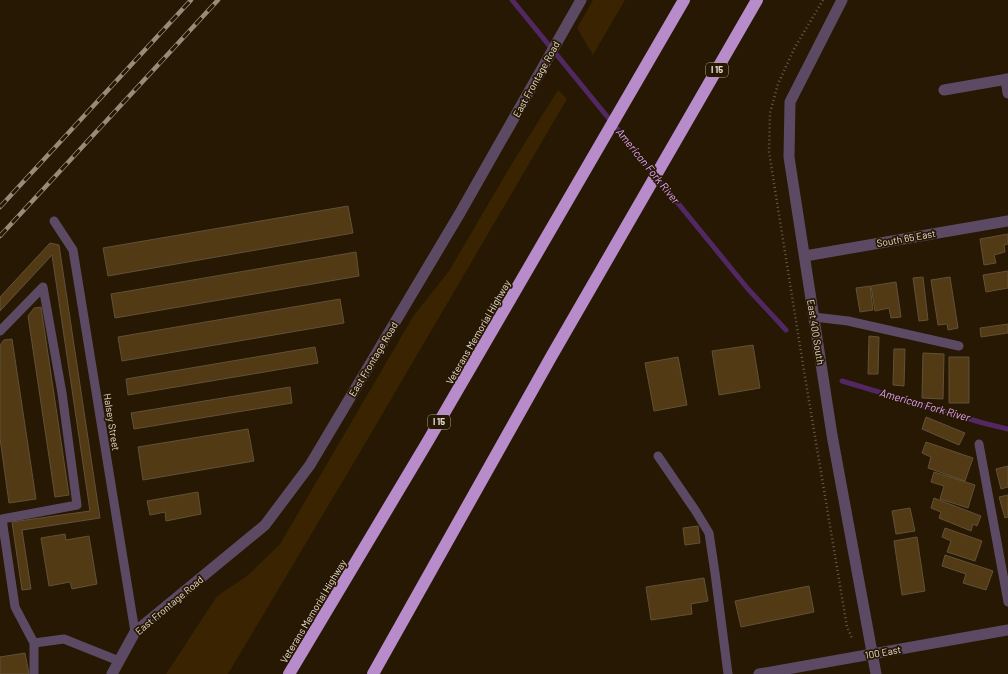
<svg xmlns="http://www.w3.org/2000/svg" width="1008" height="674" viewBox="0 0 1008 674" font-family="Barlow,sans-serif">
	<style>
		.grass { fill: #392300 }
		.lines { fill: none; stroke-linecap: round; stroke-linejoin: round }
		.stream { stroke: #512861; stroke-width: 5 }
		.building { fill: #523a14; stroke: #615138 }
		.path { stroke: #6a5d4a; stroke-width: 2.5; stroke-dasharray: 1 3; stroke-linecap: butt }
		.service { stroke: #5c4a64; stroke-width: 9 }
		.minor { stroke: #5c4a64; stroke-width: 11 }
		.tertiary { stroke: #5c4a64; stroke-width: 11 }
		.motorway { stroke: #b88bcb; stroke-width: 12 }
		.rail-casing { stroke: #978c7a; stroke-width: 4.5 }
		.rail { stroke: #261802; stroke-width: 3; stroke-dasharray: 9; stroke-linecap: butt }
		.labels { text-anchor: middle; stroke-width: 3.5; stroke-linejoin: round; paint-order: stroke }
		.shield { fill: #261802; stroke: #aca191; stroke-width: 1 }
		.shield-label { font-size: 9px; font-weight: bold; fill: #e6dcce }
		.street-label { font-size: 10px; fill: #e6dcce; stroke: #261802 }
		.water-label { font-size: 11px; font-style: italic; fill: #e1a4fa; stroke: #261802 }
	</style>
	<rect width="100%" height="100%" fill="#261802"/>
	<path class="grass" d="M593,0H625L593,55L577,28Z
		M558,90L567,99L359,454L228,674H166L217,596L247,576L280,544L414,315L449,271L514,160Z"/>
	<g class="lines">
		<path class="stream" d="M512,0L748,289L786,330
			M842,381L983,423L1008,429"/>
	</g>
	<path class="building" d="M348,206L353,233L108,276L103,248Z
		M1008,234V244L1004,245L1005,252L994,255L996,263L984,265L980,239Z
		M50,243L59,245L100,518L22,530L31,589L22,590L12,522L90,511L52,255L0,311V297Z
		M356,252L359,276L115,318L111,294Z
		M1008,271V288L986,292L983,275Z
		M923,277L928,320L919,321L913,278Z
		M950,277L958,328L948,330L947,324L938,325L931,280Z
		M896,282L901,317L891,318L889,308L875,311L871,286Z
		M870,286L873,310L860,312L856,288Z
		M340,299L344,323L122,361L118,337Z
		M41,307L69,495L55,497L28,316L34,308Z
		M1008,324V333L981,337L980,328Z
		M869,336L879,337L878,374H868Z
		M12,339L36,499L9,503L0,438V345L4,340Z
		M753,345L760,388L719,395L712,351Z
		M315,347L318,363L128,395L126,379Z
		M894,349H905L904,386L893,385Z
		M923,353L944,354L943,399L922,398Z
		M678,357L687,405L654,411L645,363Z
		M949,357H969V403H949Z
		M290,387L292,403L134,429L131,413Z
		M926,417L965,433L959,445L922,429Z
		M248,429L254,461L143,480L138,447Z
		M926,442L973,458L965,481L928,468L931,457L922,453Z
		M1008,466V487L1001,489L996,469Z
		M934,472L975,485L968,508L940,499L944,486L931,482Z
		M198,492L201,514L166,521L165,512L150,515L147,501Z
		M1008,495V517L1005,518L999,497Z
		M934,498L981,516L977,526L973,524L971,531L939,518L941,512L931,508Z
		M910,508L915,531L896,534L892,511Z
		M698,526L700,543L685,545L683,528Z
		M945,528L982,541L975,561L947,552L951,541L942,537Z
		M65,534L66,540L89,536L97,584L72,589L70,582L49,586L41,538Z
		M917,537L925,591L902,595L894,541Z
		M945,555L993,571L986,590L963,583L966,574L942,566Z
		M704,578L708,601L691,604L692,614L651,620L646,587Z
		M809,586L814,612L741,627L735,601Z
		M25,653L29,674H0V657Z"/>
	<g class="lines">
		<path class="path" d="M823,0L794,49L778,84L770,113L769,152L803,365L847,627L852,638"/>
		<path class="service" d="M54,221L73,250L135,632
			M814,317L848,321L959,346
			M0,331L43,287L62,393L77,505L2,519L15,607L34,643V674
			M979,444L1008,602
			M658,456L695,510L709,533L715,573L728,674
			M34,643L64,639L119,661"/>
		<path class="minor" d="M842,0L790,102L789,157L832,435L876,674
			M1006,79L1008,93
			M944,90L1008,79
			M805,256L1008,221"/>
		<path class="tertiary" d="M112,674L135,632L265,525L310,465L460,213L581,0
			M759,674L1008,630"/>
		<path class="motorway" d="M289,674L428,441L684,0
			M373,674L551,357L757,0"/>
		<g class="rail-casing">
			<path id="rail" d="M0,207L191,0
				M0,236L218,0"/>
		</g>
		<use href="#rail" class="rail"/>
	</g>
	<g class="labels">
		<g class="shield">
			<rect x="706" y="63" width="22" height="14" rx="3"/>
			<rect x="428" y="415" width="22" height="14" rx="3"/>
		</g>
		<g class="shield-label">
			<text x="717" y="73">I 15</text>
			<text x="439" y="425">I 15</text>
		</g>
		<g class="street-label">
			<text transform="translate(536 79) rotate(-61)" y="4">East Frontage Road</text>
			<text transform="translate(906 238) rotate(-10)" y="4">South 65 East</text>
			<text transform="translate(478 332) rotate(-60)" y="4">Veterans Memorial Highway</text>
			<text transform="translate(816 332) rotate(81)" y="4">East 400 South</text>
			<text transform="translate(373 359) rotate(-59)" y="4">East Frontage Road</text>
			<text transform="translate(112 422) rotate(81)" y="4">Halsey Street</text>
			<text transform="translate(169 605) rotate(-40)" y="4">East Frontage Road</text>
			<text transform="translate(313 611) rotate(-59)" y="4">Veterans Memorial Highway</text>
			<text transform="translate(883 652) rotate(-10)" y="4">100 East</text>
		</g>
		<g class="water-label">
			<text transform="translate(648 166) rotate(51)" y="4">American Fork River</text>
			<text transform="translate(925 405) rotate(16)" y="4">American Fork River</text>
		</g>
	</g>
</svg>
